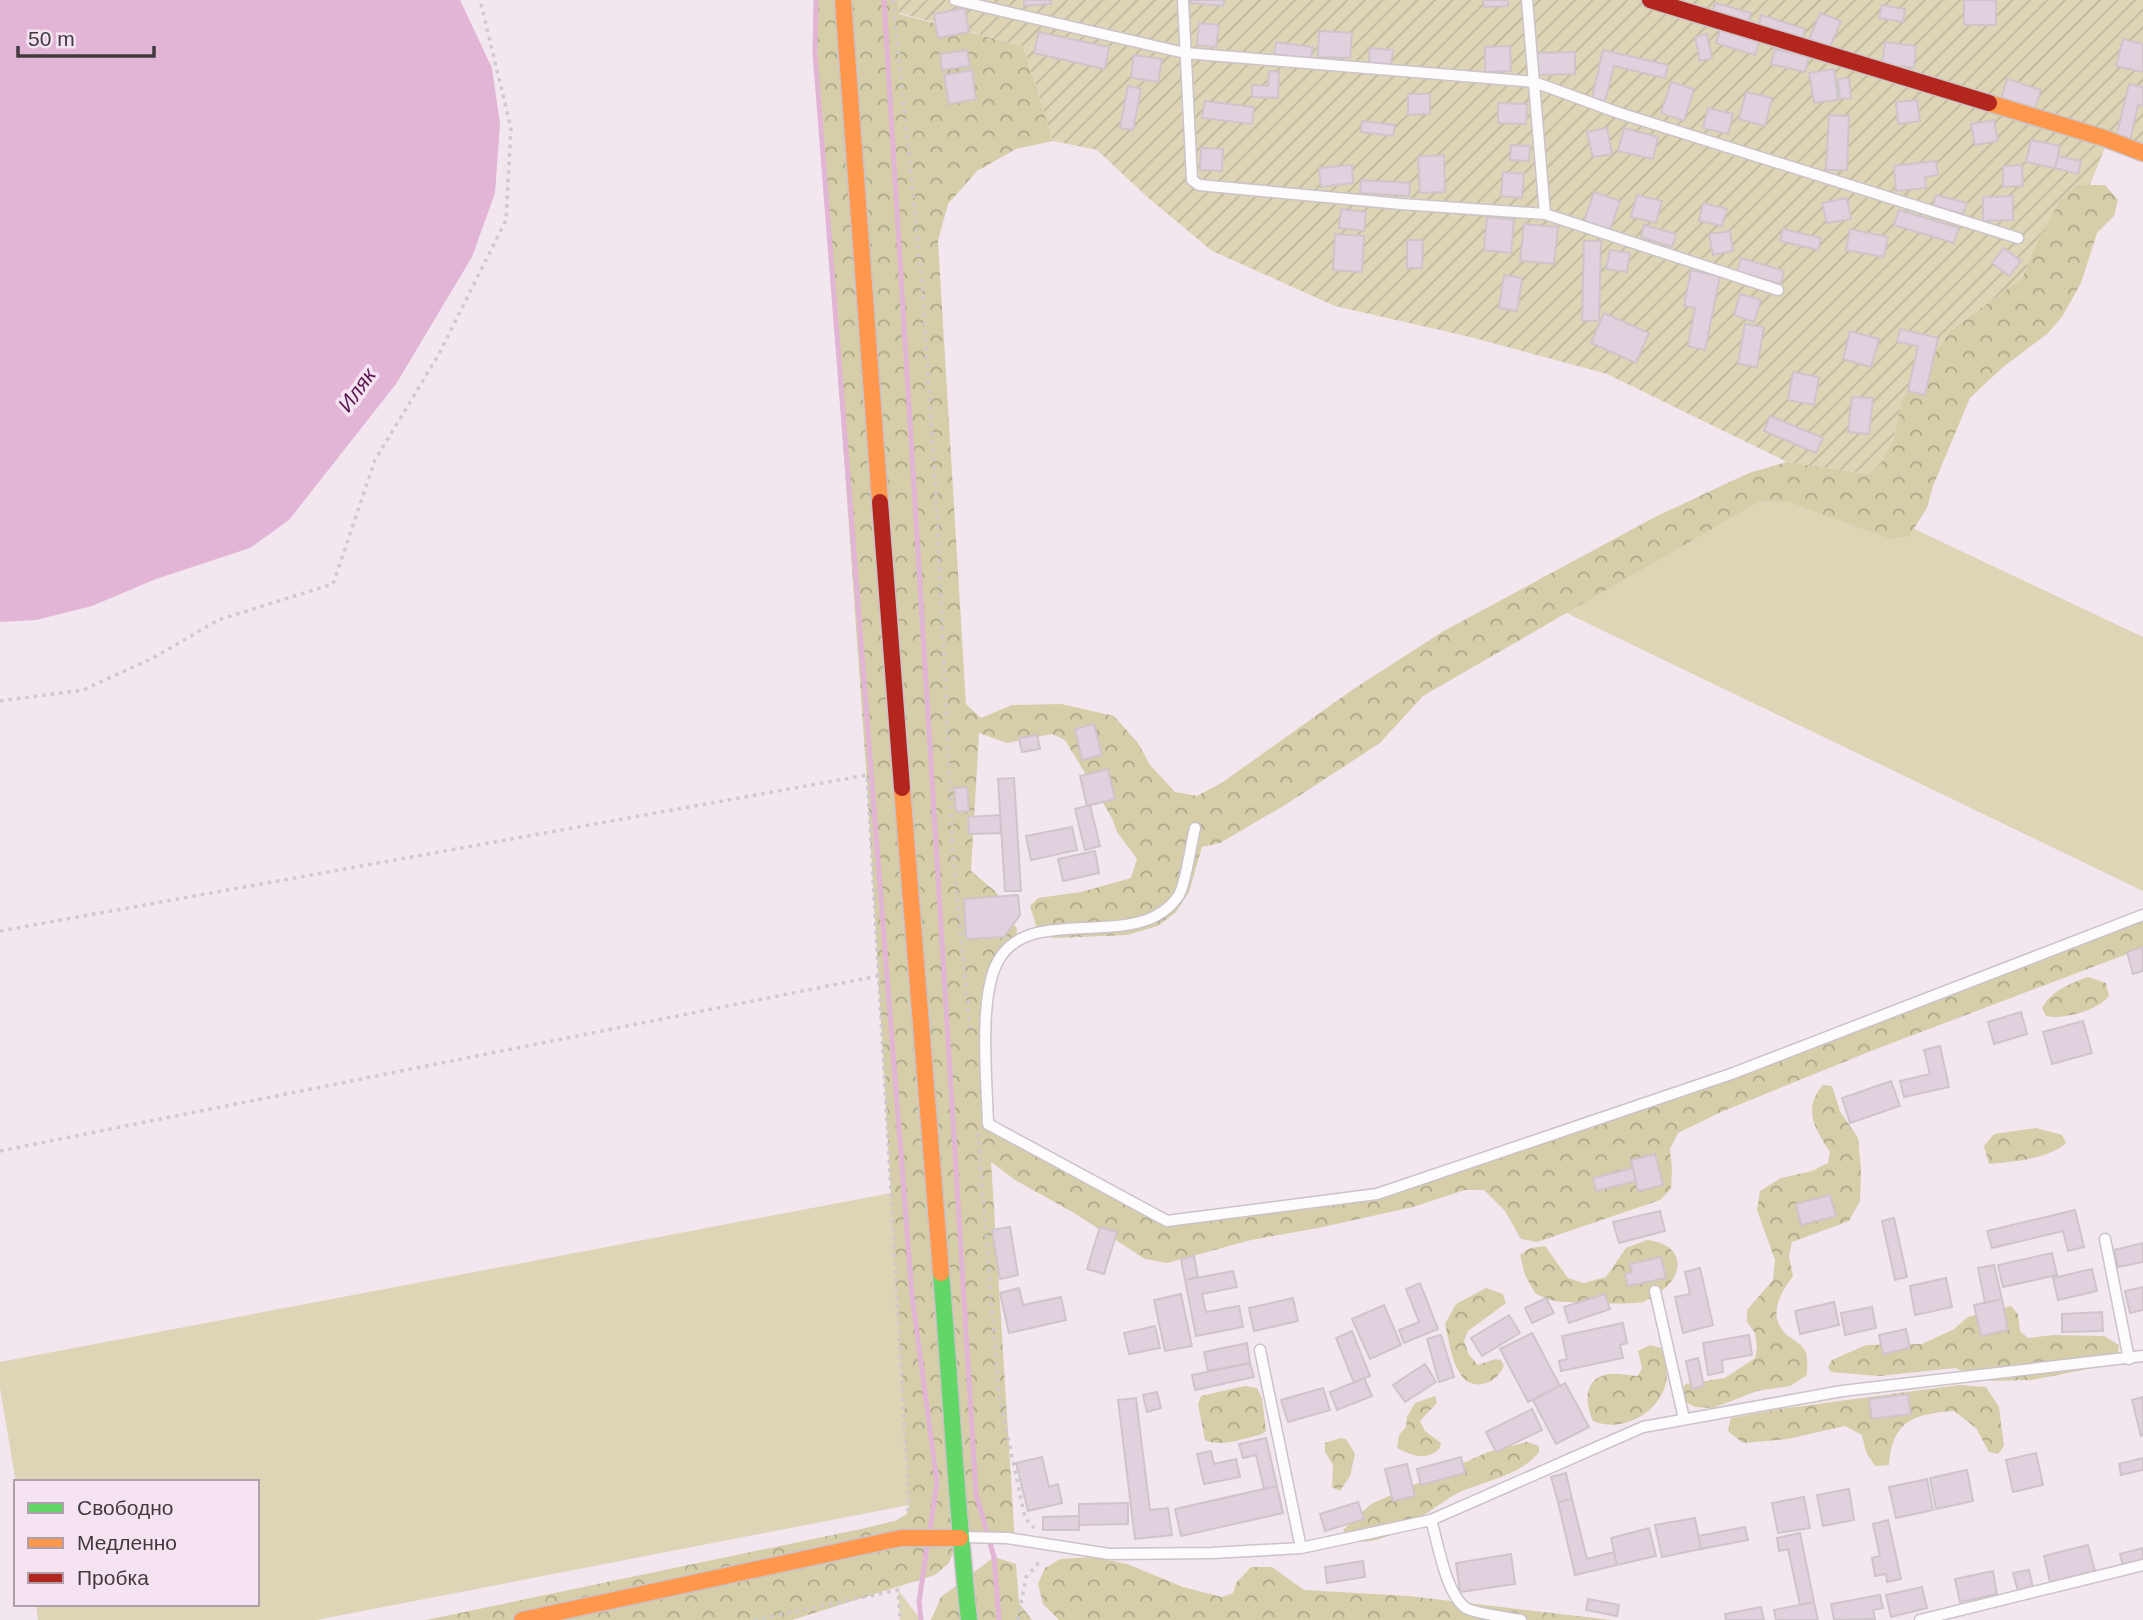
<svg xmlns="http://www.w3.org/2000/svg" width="2143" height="1620" viewBox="0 0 2143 1620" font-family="Helvetica,sans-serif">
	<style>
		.grass { fill: #ddd5b6 }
		.forest { fill: url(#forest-crowns) }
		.garden { fill: url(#garden-furrows) }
		.water { fill: #e2b5d7 }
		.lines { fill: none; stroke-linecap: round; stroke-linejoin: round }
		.stream { stroke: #e2b5d7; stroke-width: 5 }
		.building { fill: #e1d0dd; stroke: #cec5cb; stroke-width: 2 }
		.lane-casing { stroke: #cbc3c8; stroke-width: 13 }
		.fast-casing { stroke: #cbc3c8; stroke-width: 19 }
		.slow-casing { stroke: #cbc3c8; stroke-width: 19 }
		.jam-casing { stroke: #cbc3c8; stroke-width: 19 }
		.path { stroke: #cecacc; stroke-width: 3.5; stroke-dasharray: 3.5 5; stroke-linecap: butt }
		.lane { stroke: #fdfbfd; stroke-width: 10 }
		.fast { stroke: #63d668; stroke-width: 16 }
		.slow { stroke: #ff974d; stroke-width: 16 }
		.jam { stroke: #b3261e; stroke-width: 16 }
		.labels { text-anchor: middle; stroke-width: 7; stroke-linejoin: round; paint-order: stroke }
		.water-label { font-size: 21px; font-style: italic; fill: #5d1752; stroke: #f6e3f1 }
	</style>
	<defs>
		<pattern id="forest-crowns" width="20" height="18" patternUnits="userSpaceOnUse" patternTransform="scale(1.75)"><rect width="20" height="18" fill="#d5cea9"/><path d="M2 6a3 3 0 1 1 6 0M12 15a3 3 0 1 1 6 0" fill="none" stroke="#aea88b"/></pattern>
		<pattern id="garden-furrows" width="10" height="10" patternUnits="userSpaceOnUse" patternTransform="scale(1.75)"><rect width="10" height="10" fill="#ddd5b6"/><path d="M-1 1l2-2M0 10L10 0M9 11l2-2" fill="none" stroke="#bfb89e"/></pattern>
	</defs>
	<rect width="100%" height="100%" fill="#f2e7ef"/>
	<path class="grass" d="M1767,487L1908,526L2143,637V891L1556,608Z
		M891,1193L909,1505L316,1620H38L36,1604H257V1482L16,1483L0,1388V1362Z
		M898,1590L921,1620H900Z"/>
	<path class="forest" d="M816,0H898L899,14L1023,46L1053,141L1016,149L977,171L948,204L938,241L966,704L981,718L1012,705L1061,704L1114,716L1138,743L1150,765L1175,792L1197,796L1223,782L1352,690L1442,632L1655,517L1749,473L1787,462L1869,474L1893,441L1901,401L1950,331L2022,278L2037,242L2060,200L2077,185H2105L2118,200L2114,216L2097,233L2081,283L2062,317L2047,334L2002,368L1970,398L1933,486L1927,508L1909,536L1891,539L1789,502L1760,501L1423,696L1380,743L1285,805L1220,843L1202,847L1189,892L1176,912L1158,926L1127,935L1080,937L1053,938L1038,932L1030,906L1038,898L1081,892L1131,878L1137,859L1117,832L1112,818L1065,740L1052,734L1007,743L979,733L971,871L996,892L1017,929L1016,940L998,960L986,999L988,1124L1167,1221L1377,1194L1729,1070L2143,911V948L1876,1049L1721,1112L1678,1133L1670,1149L1672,1168L1671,1189L1660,1200L1537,1242L1521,1239L1505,1211L1484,1190H1465L1413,1207L1318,1228L1251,1240L1167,1263L1145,1259L1074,1213L1015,1180L991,1162L1015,1542L960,1536L949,1563L935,1575L792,1620H426L861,1529L895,1521L907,1514L909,1505L867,782L819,102Z
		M2088,977L2106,983L2109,996C2099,1010 2063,1020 2046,1016L2042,1008C2052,990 2069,984 2088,977Z
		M1823,1085L1832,1086L1840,1111L1858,1138L1861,1170L1860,1201L1849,1221L1792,1242L1789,1256L1793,1276C1782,1291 1768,1312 1783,1331C1789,1339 1802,1342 1806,1353C1808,1359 1807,1369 1807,1375L1790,1386L1757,1391L1713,1408L1695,1407L1684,1401L1682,1393L1685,1384L1725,1378L1755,1358L1757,1348L1755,1333L1747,1322V1310L1773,1280L1775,1260L1757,1210L1760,1191L1781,1178L1812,1171L1828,1163L1830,1152C1815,1129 1802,1109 1823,1085Z
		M2036,1128L2062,1135L2066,1143C2049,1159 2012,1162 1989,1164L1984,1146L1994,1134Z
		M1647,1240C1685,1244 1687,1275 1657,1294C1652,1296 1647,1301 1643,1302C1632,1305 1568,1303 1555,1301C1548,1300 1541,1296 1535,1293L1525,1275L1520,1255L1530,1248L1545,1246L1568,1278L1584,1283L1606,1277L1626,1248Z
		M1486,1288L1503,1294L1506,1303L1468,1331L1464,1341L1469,1355L1478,1365L1495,1359L1501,1360L1504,1366C1500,1375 1493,1382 1483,1384C1454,1390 1450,1344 1445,1324L1456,1304Z
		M2011,1306L2018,1314L2020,1331L2028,1338L2053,1335L2104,1336L2119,1345L2118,1353L2108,1365L2032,1380L1993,1381L1955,1368L1879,1376L1831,1372L1828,1367L1832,1360L1866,1345L1922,1344L1954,1329L1968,1317Z
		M1650,1345L1661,1348C1664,1357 1667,1367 1667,1376C1664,1411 1624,1434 1593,1421C1584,1401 1584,1376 1611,1374C1619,1373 1629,1376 1638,1376L1642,1368L1638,1351Z
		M1959,1385L1986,1387L1999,1407L2004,1446L1998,1454L1989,1452L1976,1428L1954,1411C1914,1414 1892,1420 1889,1465L1875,1466L1866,1452L1862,1435L1845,1426L1788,1439L1743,1443L1728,1431L1731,1418L1780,1409Z
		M1245,1386L1257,1388L1262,1398L1266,1431L1262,1434C1245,1438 1221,1448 1205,1440L1198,1404L1201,1396Z
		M1435,1396L1437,1403L1420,1421L1425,1431L1441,1443L1440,1448C1427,1462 1411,1455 1397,1448L1399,1435L1406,1427L1407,1417L1415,1403Z
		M1340,1438L1346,1439L1355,1454L1350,1476L1340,1491L1332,1487L1333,1465L1325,1452V1443Z
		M1527,1442L1539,1446V1452C1521,1475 1488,1480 1462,1491C1436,1502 1367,1568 1343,1530L1371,1504L1488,1452Z
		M994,1557L1016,1564L1019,1603L1032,1620H931L941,1597Z
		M1092,1557L1127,1564L1183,1587L1222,1597L1233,1593L1236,1583L1251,1567H1272L1304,1590L1409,1596L1611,1620H1059L1043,1604L1038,1584L1045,1568L1060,1559Z"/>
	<path class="garden" d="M898,0H2143V157L2106,145L2090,185H2077L2060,200L2037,242L2022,278L1950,331L1901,401L1893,441L1879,466L1869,474L1787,462L1607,374L1470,337L1335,306L1212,251L1146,196L1097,150L1053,141L1023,46L899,13Z"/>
	<path class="water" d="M0,0H460L492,68L500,124L495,193L472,257L396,384L289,520L250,548L156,579L92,606L36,620L0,622Z"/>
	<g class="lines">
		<path class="stream" d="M816,0L815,53L912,1295L937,1482L930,1530
			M884,0L976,1494L994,1557L999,1620
			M921,1620L919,1602L927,1547"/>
	</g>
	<path class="building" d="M1024,0H1051V4L1024,6Z
		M1191,0H1224L1223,6L1191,3Z
		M1483,0H1508V6L1484,7Z
		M1964,0H1996V25H1964Z
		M1715,3L1751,13L1748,24L1712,14Z
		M1882,5L1905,9L1903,22L1879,18Z
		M965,8L969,32L938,38L934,14Z
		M1820,13L1841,21L1830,47L1809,39Z
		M1761,15L1805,29L1802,41L1758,27Z
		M1199,23L1219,25L1216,47L1197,45Z
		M1720,30L1759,42L1755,55L1716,43Z
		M1319,31L1352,33L1350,58L1318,57Z
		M1039,32L1109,47L1105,69L1034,53Z
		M1707,34L1712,58L1700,61L1695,37Z
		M2123,39L2143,44V72L2116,66Z
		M1276,42L1313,47L1311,60L1274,54Z
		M1885,42L1916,46L1914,68L1882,64Z
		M1510,46L1511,71L1485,72V47Z
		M1370,48L1393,50L1391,65L1369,63Z
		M1775,49L1809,57L1805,72L1771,64Z
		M967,50L970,66L942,70L940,54Z
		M1603,50L1668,65L1665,78L1614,66L1605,101L1592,98Z
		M1575,52V74L1537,75V53Z
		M1134,55L1162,59L1158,82L1131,78Z
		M1834,69L1838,100L1814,103L1809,73Z
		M972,70L976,99L949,104L944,75Z
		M1269,71L1279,72L1278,98L1252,97V85L1268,86Z
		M1849,78L1851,98L1840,99L1838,79Z
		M2007,79L2041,90L2034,111L2001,100Z
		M1671,82L1694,89L1684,121L1661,113Z
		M2129,84L2143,87V106L2138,105L2130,141L2116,138Z
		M1128,86L1141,89L1133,130L1120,128Z
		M1746,92L1772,98L1765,126L1739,119Z
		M1408,94H1430V114L1408,115Z
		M1917,100L1920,121L1898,124L1896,102Z
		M1205,101L1254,107L1252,124L1202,118Z
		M1498,103L1527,104L1526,124L1498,123Z
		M1708,108L1733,114L1728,134L1703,128Z
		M1829,115L1849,116L1847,170H1826Z
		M1994,120L1998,141L1975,145L1971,124Z
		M1362,121L1395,125L1393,136L1361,132Z
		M1607,128L1612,154L1593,157L1587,132Z
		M1624,128L1658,137L1653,159L1618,151Z
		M2031,140L2060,146L2055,168L2026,162Z
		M1511,145L1530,146L1529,161L1510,160Z
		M1201,148L1223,149L1222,171L1200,170Z
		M1444,155L1445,192L1420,193L1418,157Z
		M2058,156L2081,161L2078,174L2055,168Z
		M1936,161L1938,175L1925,177L1926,188L1896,191L1894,166Z
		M1352,165L1353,183L1321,187L1319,168Z
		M2022,165L2023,186L2003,187V166Z
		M1503,172L1524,174L1522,198L1501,196Z
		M1361,180L1410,183L1409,196L1360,193Z
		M1594,192L1620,201L1610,230L1584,222Z
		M1637,195L1662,201L1656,223L1631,217Z
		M1936,195L1967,203L1963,214L1933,206Z
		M2013,196V220L1983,221V197Z
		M1847,198L1851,219L1827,223L1822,203Z
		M1703,203L1727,209L1722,226L1699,221Z
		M1341,209L1366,212L1364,231L1339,228Z
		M1899,210L1959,228L1954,243L1894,225Z
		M1487,217L1514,220L1511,253L1484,250Z
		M1524,224L1558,227L1554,264L1520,261Z
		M1644,225L1676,234L1672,247L1641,237Z
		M1783,229L1821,238L1818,250L1780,241Z
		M1850,229L1888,237L1884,257L1846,250Z
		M1730,231L1733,251L1713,255L1709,234Z
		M1335,234L1364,236L1362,272L1333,270Z
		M1407,240H1423L1422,268H1407Z
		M1584,241H1601L1599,321H1582Z
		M2004,248L2021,261L2009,276L1992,263Z
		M1610,250L1630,253L1627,272L1606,269Z
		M1741,258L1784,271L1781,284L1737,272Z
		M1691,270L1720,276L1705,350L1688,346L1695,308L1684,306Z
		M1504,275L1522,278L1517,311L1499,308Z
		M1740,294L1761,300L1754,322L1734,315Z
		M1604,313L1649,333L1636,363L1591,343Z
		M1745,324L1764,327L1757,367L1738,364Z
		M1900,329L1938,338L1925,395L1908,391L1918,346L1897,342Z
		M1850,331L1879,339L1871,367L1843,359Z
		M1793,372L1819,377L1814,405L1788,400Z
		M1852,397L1873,398L1869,434L1848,432Z
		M1770,416L1823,438L1816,453L1764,431Z
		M1094,724L1102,755L1082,760L1075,729Z
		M1037,735L1040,749L1022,752L1019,738Z
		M1108,769L1115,799L1087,806L1080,776Z
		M1014,778L1021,891H1005L998,779Z
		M967,787L969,811L956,812L954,788Z
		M1090,805L1100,846L1085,850L1075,809Z
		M1000,815L1001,833L969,834L968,817Z
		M1072,827L1077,850L1031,860L1026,836Z
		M1095,851L1099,873L1063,881L1058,859Z
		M1018,895L1020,915L1004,937L966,939L964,899Z
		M2143,947V971L2133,974L2127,952Z
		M2021,1012L2027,1034L1994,1044L1988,1022Z
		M2083,1021L2092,1053L2052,1064L2043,1032Z
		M1940,1046L1949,1087L1904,1097L1900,1081L1930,1074L1924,1050Z
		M1891,1081L1900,1106L1850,1123L1842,1098Z
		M1655,1154L1663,1185L1638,1191L1631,1160Z
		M1633,1168L1636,1181L1596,1191L1593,1178Z
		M1830,1195L1836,1216L1801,1225L1796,1204Z
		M2075,1210L2084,1247L2068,1251L2063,1231L1992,1248L1987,1231Z
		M1660,1211L1665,1231L1619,1243L1613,1222Z
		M1894,1218L1907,1277L1895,1280L1882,1221Z
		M1010,1227L1018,1275L1000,1279L992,1230Z
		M1100,1227L1117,1232L1104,1274L1087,1269Z
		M2143,1243V1262L2118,1267L2114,1250Z
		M2052,1253L2057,1275L2003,1287L1998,1265Z
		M1194,1256L1198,1277L1185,1280L1181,1259Z
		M1661,1257L1666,1278L1628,1286L1625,1274L1632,1272L1630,1264Z
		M1994,1265L2002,1299L1985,1303L1978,1268Z
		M1700,1268L1713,1325L1683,1333L1675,1297L1690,1294L1685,1272Z
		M2092,1269L2097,1291L2058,1300L2053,1278Z
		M1233,1271L1237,1287L1202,1294L1206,1312L1239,1306L1243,1327L1196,1336L1185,1280Z
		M1946,1278L1952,1307L1915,1315L1910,1286Z
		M1420,1283L1438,1329L1404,1343L1399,1330L1419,1322L1406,1289Z
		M2143,1287V1310L2130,1313L2125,1291Z
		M1019,1288L1023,1305L1061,1297L1066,1320L1009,1333L1000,1293Z
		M1181,1294L1192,1346L1165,1351L1154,1300Z
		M1605,1294L1610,1309L1569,1323L1564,1307Z
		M1293,1298L1298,1321L1254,1331L1249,1308Z
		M1546,1298L1554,1313L1532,1323L1525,1308Z
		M2002,1299L2008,1330L1981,1336L1974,1305Z
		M1834,1302L1839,1325L1800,1334L1795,1311Z
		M1384,1305L1401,1345L1370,1359L1352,1319Z
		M1872,1307L1876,1328L1845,1335L1841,1313Z
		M2102,1312L2103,1331L2062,1332V1314Z
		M1509,1315L1520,1333L1482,1356L1471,1338Z
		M1623,1323L1627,1343L1620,1345L1623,1358L1561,1371L1559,1361L1567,1359L1562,1336Z
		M1155,1326L1160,1348L1129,1354L1124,1333Z
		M1906,1329L1910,1348L1883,1354L1879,1335Z
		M1352,1331L1370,1376L1354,1383L1336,1338Z
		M1532,1333L1560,1386L1528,1402L1500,1349Z
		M1441,1335L1454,1377L1439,1382L1427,1339Z
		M1749,1335L1752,1355L1722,1360L1723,1372L1708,1375L1703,1343Z
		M1247,1343L1250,1363L1208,1371L1204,1352Z
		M1698,1358L1704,1386L1692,1389L1686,1361Z
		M1250,1363L1254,1377L1195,1390L1192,1375Z
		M1425,1364L1436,1382L1405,1402L1393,1385Z
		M1364,1378L1372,1396L1337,1410L1330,1392Z
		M1565,1383L1589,1427L1556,1444L1533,1400Z
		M1323,1388L1330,1410L1288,1422L1281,1400Z
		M1157,1392L1161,1408L1147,1412L1143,1395Z
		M1908,1394L1911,1414L1872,1419L1869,1399Z
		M2143,1397V1435L2141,1436L2132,1400Z
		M1136,1398L1150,1510L1168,1508L1172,1535L1135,1539L1118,1400Z
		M1532,1409L1542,1430L1496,1452L1486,1432Z
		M1266,1438L1277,1486L1264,1489L1256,1455L1243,1458L1239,1444Z
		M1211,1451L1214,1464L1236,1459L1240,1477L1204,1484L1197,1454Z
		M2036,1453L2043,1485L2013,1492L2006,1460Z
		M1042,1457L1049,1487L1058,1484L1062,1503L1028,1511L1016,1463Z
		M1461,1457L1465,1473L1421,1485L1417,1469Z
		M2143,1458V1470L2121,1475L2119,1464Z
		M1407,1464L1415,1496L1393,1501L1385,1469Z
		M1967,1470L1973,1501L1936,1509L1930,1478Z
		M1566,1473L1572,1499L1558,1502L1551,1477Z
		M1927,1479L1933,1510L1896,1518L1889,1487Z
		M1277,1486L1283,1513L1181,1536L1175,1509Z
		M1849,1489L1854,1520L1823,1526L1817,1495Z
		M1804,1497L1810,1528L1778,1533L1772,1503Z
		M1572,1499L1587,1559L1614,1552L1617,1565L1575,1575L1558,1502Z
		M1358,1502L1364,1519L1325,1531L1320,1514Z
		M1128,1503V1524L1079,1525V1504Z
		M1079,1516V1530H1043V1517Z
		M1695,1518L1701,1549L1662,1557L1655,1525Z
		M1888,1520L1901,1579L1887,1582L1886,1574L1875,1576L1872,1558L1880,1556L1873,1524Z
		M1745,1527L1748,1540L1701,1549L1698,1536Z
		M1649,1528L1656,1556L1617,1565L1611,1538Z
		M1800,1533L1814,1602L1800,1605L1788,1549L1779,1551L1777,1538Z
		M2088,1545L2095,1571L2050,1582L2044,1556Z
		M2143,1548V1561L2123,1566L2120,1554Z
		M1511,1554L1515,1584L1460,1592L1456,1563Z
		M1363,1561L1365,1577L1327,1583L1325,1567Z
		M2029,1570L2033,1588L2018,1591L2013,1573Z
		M1993,1571L1997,1594L1960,1602L1955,1579Z
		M1922,1587L1927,1608L1891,1617L1886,1595Z
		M1880,1595L1883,1608L1873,1610L1875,1619L1834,1620L1831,1604Z
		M1588,1599L1619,1605L1617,1616L1586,1610Z
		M1814,1602L1818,1620H1776L1774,1610Z
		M1761,1607L1764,1620H1726L1725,1614Z"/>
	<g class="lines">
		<g class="lane-casing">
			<path id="lane" d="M955,0L1185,53L1534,82L1619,113L2018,238
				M1183,0L1192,180L1199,185L1401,204L1545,214L1527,0
				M1545,214L1778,290
				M1195,828C1191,843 1186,883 1179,895C1139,956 1031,900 998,961C978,997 987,1081 988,1124L1167,1221L1377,1194L1731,1074L2143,915
				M2105,1239L2129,1359
				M1655,1291L1684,1419
				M1260,1350L1301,1548
				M1431,1520L1643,1427L1842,1391L2143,1356
				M962,1537L1007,1538L1109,1554L1212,1553L1301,1548L1431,1520C1438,1543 1446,1595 1466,1608C1473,1613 1511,1618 1521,1620
				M1920,1620L2143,1565"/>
		</g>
		<g class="fast-casing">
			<path id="fast" d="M941,1273C951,1389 956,1505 969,1620"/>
		</g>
		<g class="slow-casing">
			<path id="slow" d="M843,0L880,502
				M1989,103L2104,138L2143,153
				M902,788L941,1273
				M522,1620L901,1538H960"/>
		</g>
		<g class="jam-casing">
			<path id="jam" d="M1650,0L1989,103
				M880,502L902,788"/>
		</g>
		<path class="path" d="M893,0L922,283L936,494L953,855L970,1028
			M0,701L83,690L153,658L218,620L333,584L375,460L439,354L506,220L511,128L480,0
			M0,931L867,775L909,1505L907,1515
			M978,1133L999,1395L1025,1518L1034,1528
			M0,1151L878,976
			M754,1620L898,1590L900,1620
			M1018,1620L1026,1577L1037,1565L1040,1558"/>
		<use href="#lane" class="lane"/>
		<use href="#fast" class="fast"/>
		<use href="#slow" class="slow"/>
		<use href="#jam" class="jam"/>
	</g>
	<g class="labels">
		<g class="water-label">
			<text transform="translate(357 390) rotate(-54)" y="7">Иляк</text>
		</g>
	</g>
	<rect x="14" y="1480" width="245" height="126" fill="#f6e3f1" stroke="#ae9faa" stroke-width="2"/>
	<rect x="28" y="1503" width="35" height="10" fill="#63d668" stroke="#ae9faa" stroke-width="2"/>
	<text x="77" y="1515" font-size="21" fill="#413a3f">Свободно</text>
	<rect x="28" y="1538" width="35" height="10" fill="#ff974d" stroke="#ae9faa" stroke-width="2"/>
	<text x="77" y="1550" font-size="21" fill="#413a3f">Медленно</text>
	<rect x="28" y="1573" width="35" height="10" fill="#b3261e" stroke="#ae9faa" stroke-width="2"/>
	<text x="77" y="1585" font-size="21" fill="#413a3f">Пробка</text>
	<path d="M18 46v10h136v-10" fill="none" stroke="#413a3f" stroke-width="3.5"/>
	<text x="28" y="46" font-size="21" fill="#413a3f" stroke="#f6e3f1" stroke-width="5" paint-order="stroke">50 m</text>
</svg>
